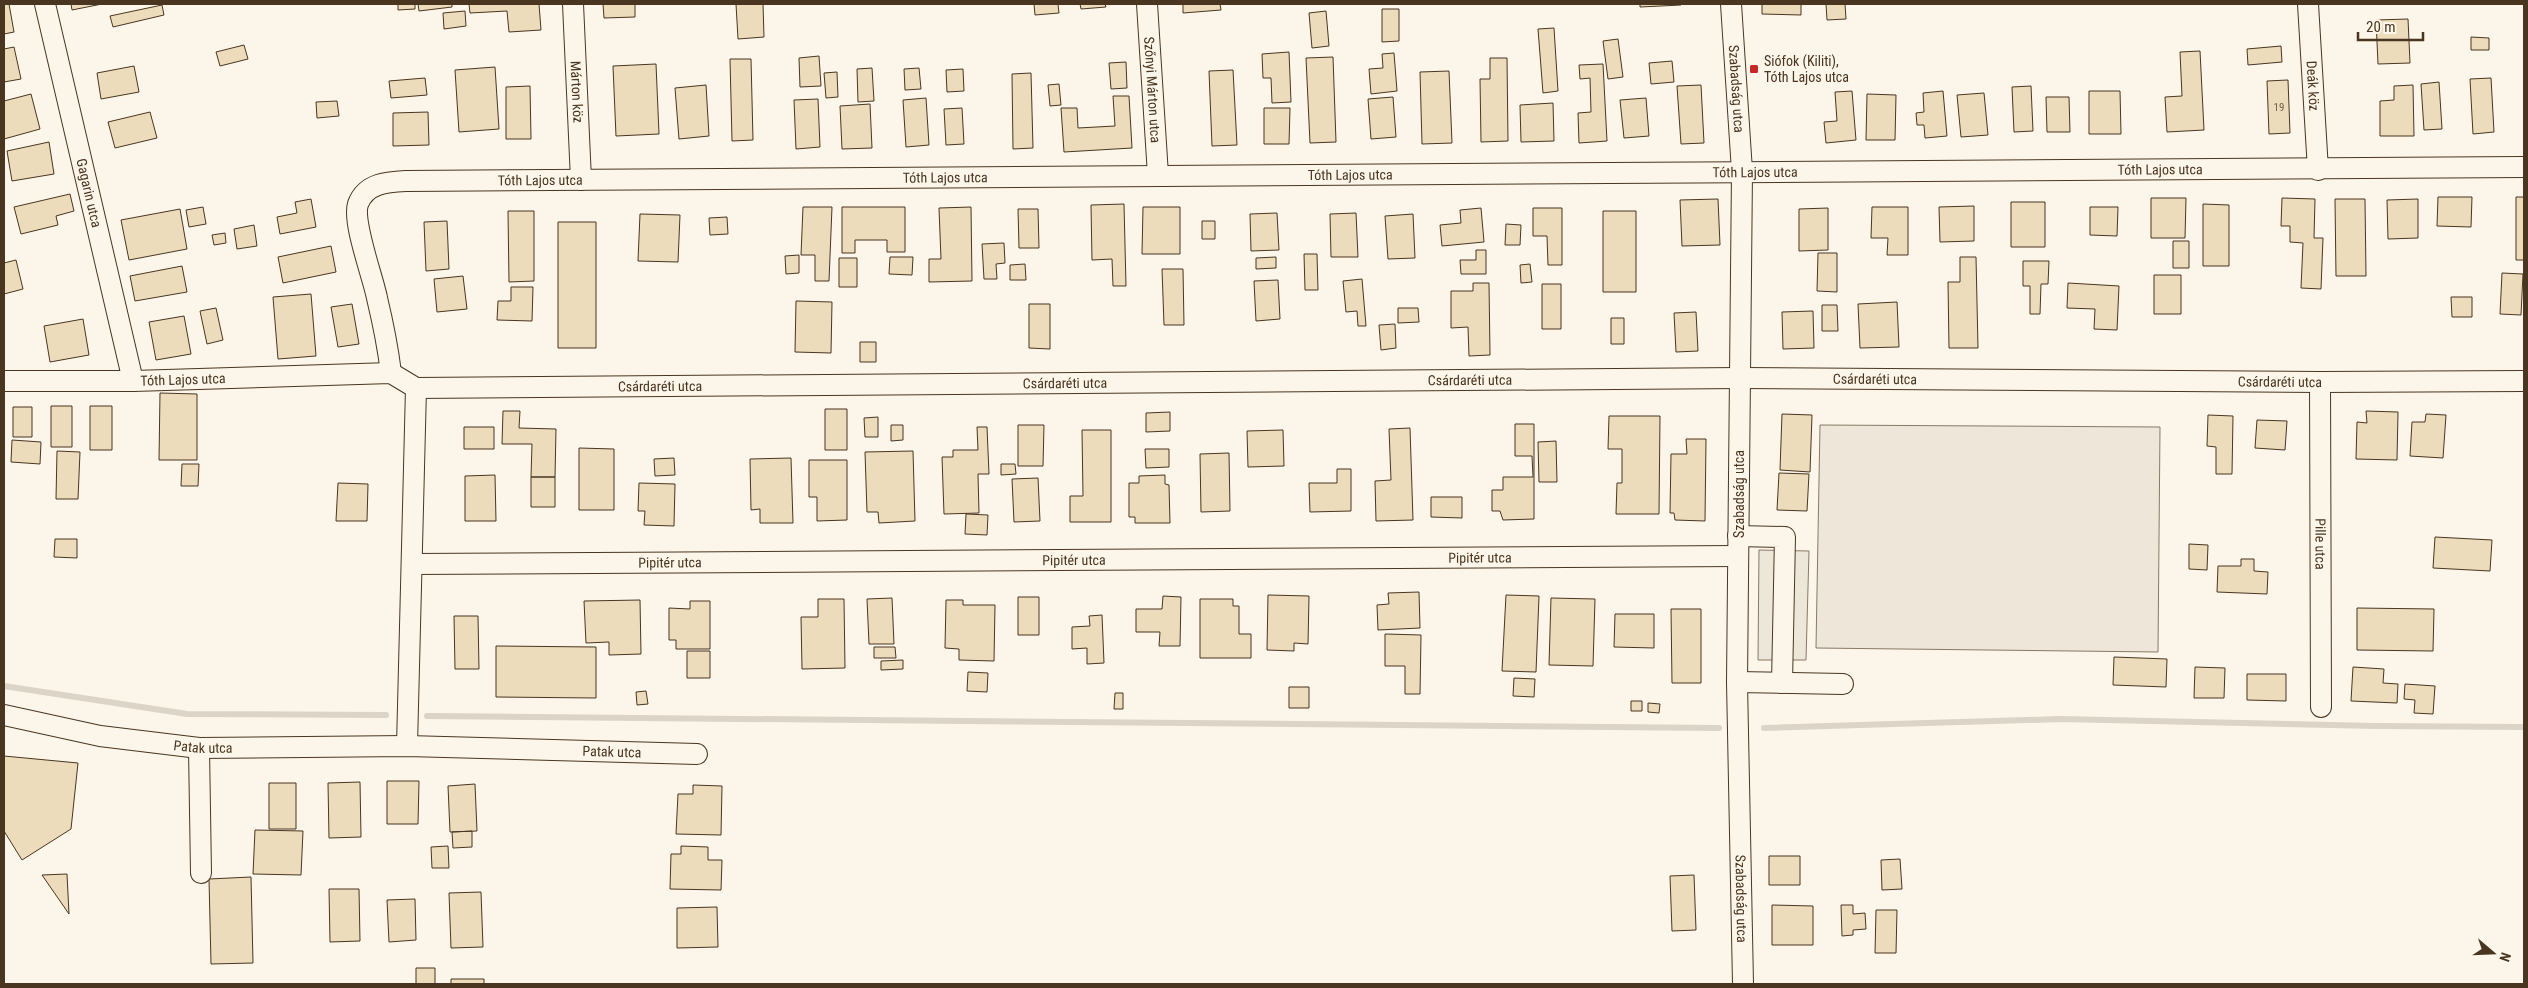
<svg xmlns="http://www.w3.org/2000/svg" width="2528" height="988" viewBox="0 0 2528 988" font-family="'Roboto Condensed',sans-serif">
	<style>
		.green { fill: #ede6d9; stroke: #887966 }
		.parking { fill: #ede7d9; stroke: #887966 }
		.lines { fill: none; stroke-linecap: round; stroke-linejoin: round }
		.stream { stroke: #dcd4c6; stroke-width: 6 }
		.building { fill: #ecdcbc; stroke: #4a3520 }
		.street-casing { stroke: #4a3520; stroke-width: 22 }
		.street { stroke: #fbf6e9; stroke-width: 20 }
		.poi-dot { fill: #c62828; stroke: #fbf6e9; stroke-width: 2 }
		.labels { text-anchor: middle; stroke-width: 4; stroke-linejoin: round; paint-order: stroke }
		.number-label { font-size: 11px; fill: #725f47 }
		.poi-label { font-size: 14px; fill: #4a3520; stroke: #fbf6e9; text-anchor: start }
		.street-label { font-size: 14px; fill: #4a3520; stroke: #fbf6e9 }
	</style>
	<rect width="100%" height="100%" fill="#fbf6e9"/>
	<path class="green" d="M1820,425L2160,427L2158,652L1816,648Z"/>
	<path class="parking" d="M1759,550L1809,551L1806,660H1758Z"/>
	<g class="lines">
		<path class="stream" d="M4,686L187,714L386,715
			M427,716L1719,728
			M1764,728L2061,719L2376,726L2524,727"/>
	</g>
	<path class="building" d="M4,4H9L14,32L4,34Z
		M71,4H102L72,10Z
		M398,4H415V9L398,10Z
		M418,4H452V7L419,11Z
		M469,4H539L541,30L509,32L507,11L470,13Z
		M603,4H635V17L604,18Z
		M736,4H763L764,37L738,39Z
		M1034,4H1058L1059,13L1035,15Z
		M1080,4H1105L1106,7L1081,9Z
		M1183,4H1220L1221,10L1183,13Z
		M1640,4H1681V5L1640,7Z
		M1762,4H1801V15L1762,14Z
		M1826,4H1845L1846,19L1827,20Z
		M162,5L164,15L113,27L110,16Z
		M1382,9H1399V41L1382,42Z
		M465,11L466,26L444,29L443,13Z
		M1326,11L1329,46L1312,48L1309,13Z
		M2408,19L2410,63L2378,64L2376,20Z
		M1554,28L1558,91L1543,93L1538,29Z
		M2471,37L2489,38V50H2471Z
		M1618,39L1623,77L1608,79L1603,41Z
		M244,45L248,59L220,66L216,52Z
		M2281,46L2282,62L2248,65L2247,49Z
		M14,47L21,79L4,82V49Z
		M2200,51L2204,130L2167,132L2165,97L2182,96L2180,52Z
		M1289,52L1291,102L1272,103L1271,78H1263L1262,54Z
		M1394,53L1397,91L1371,94L1369,69L1383,68L1382,54Z
		M819,56L821,86L800,87L799,58Z
		M1333,57L1336,142L1310,143L1306,58Z
		M1490,58H1507L1508,141L1481,142L1480,79H1490Z
		M730,59H751L753,140L732,141Z
		M1672,61L1674,82L1651,84L1649,63Z
		M1126,62L1127,88L1111,89L1109,63Z
		M656,64L659,134L616,136L613,66Z
		M1603,64L1607,141L1579,143L1578,113L1591,112L1590,78L1580,79L1579,65Z
		M134,66L139,92L101,99L97,73Z
		M495,67L499,129L459,132L455,70Z
		M872,68L874,101L858,102L857,69Z
		M919,68L921,89L905,90L904,69Z
		M963,69L964,91L947,92L946,70Z
		M1233,70L1237,145L1212,146L1209,71Z
		M1449,71L1452,143L1422,144L1420,72Z
		M837,72L838,97L826,98L824,73Z
		M1031,73L1033,148L1013,149L1012,74Z
		M425,78L427,95L391,98L389,81Z
		M2491,78L2494,132L2473,134L2470,79Z
		M2288,80L2290,133L2269,134L2267,81Z
		M2439,82L2442,129L2424,130L2421,84Z
		M1059,84L1061,105L1050,106L1048,85Z
		M706,85L709,136L679,139L675,88Z
		M1701,85L1704,143L1681,144L1677,86Z
		M2413,85L2414,136H2380V101L2394,100V86Z
		M530,86L531,139H506V87Z
		M2031,86L2033,131L2014,132L2012,87Z
		M1852,91L1856,140L1826,143L1824,122L1837,121L1835,92Z
		M1943,91L1947,136L1925,138L1924,125H1917L1916,113L1924,112L1923,93Z
		M2089,91H2120L2121,134H2089Z
		M1984,93L1988,135L1961,137L1957,95Z
		M31,94L40,129L4,139V101Z
		M1867,94L1896,95L1895,140H1866Z
		M1113,96H1129L1132,148L1064,152L1061,108H1077L1078,128L1115,126Z
		M1393,97L1396,137L1371,139L1368,99Z
		M2046,97H2069L2070,132H2047Z
		M926,98L929,145L906,147L903,100Z
		M1646,98L1649,136L1624,138L1620,100Z
		M818,99L820,147L796,149L794,100Z
		M337,101L339,116L317,118L316,102Z
		M1553,103L1554,141L1521,142L1520,105Z
		M870,104L872,148L842,149L840,106Z
		M962,108L964,144L946,145L944,109Z
		M1264,108H1290L1289,144H1264Z
		M150,112L157,138L115,148L108,122Z
		M428,112L429,145L393,146V113Z
		M49,142L54,174L12,181L7,151Z
		M70,194L74,211L56,216L58,225L21,234L14,207Z
		M2438,197H2472L2471,227L2437,226Z
		M2516,197H2524V260H2516Z
		M2151,198H2186L2185,238H2151Z
		M2282,198L2315,199L2314,238H2323L2321,289L2301,288L2303,243L2290,242V226H2281Z
		M311,199L316,227L280,234L277,217L297,213L295,202Z
		M1718,199L1720,245L1682,246L1680,200Z
		M2335,199H2365L2366,276H2336Z
		M2418,199V238L2388,239L2387,200Z
		M2011,202H2045V247H2011Z
		M1124,204L1126,286H1113L1112,259L1092,260L1091,205Z
		M2203,204L2229,205V266H2203Z
		M1974,206V241L1940,242L1939,207Z
		M203,207L206,224L189,227L186,210Z
		M803,207H832L829,281H815V255H801Z
		M842,207H905V252H887V240H855V253H842Z
		M971,207L972,281L929,282V259H941L939,208Z
		M1143,207H1180V254H1142Z
		M1872,207H1908V255H1887L1888,238H1871Z
		M2090,207H2118L2117,236L2090,235Z
		M1481,208L1484,242L1442,246L1440,225L1461,223L1460,210Z
		M1533,208H1562V265H1548L1547,236H1533Z
		M1828,208V250L1799,251V209Z
		M180,209L187,249L129,260L121,220Z
		M1018,209H1038L1039,248H1019Z
		M508,211H534V281L509,282Z
		M1603,211H1636V292H1603Z
		M1277,213L1279,250L1251,251L1250,214Z
		M1356,213L1358,257H1331L1330,214Z
		M640,214L680,215L678,262L638,261Z
		M1413,214L1415,258L1388,259L1385,216Z
		M727,217L728,234L710,235L709,218Z
		M447,221L449,269L426,271L424,222Z
		M1202,221H1215V239H1202Z
		M558,222H596V348H558Z
		M1506,224L1521,225L1520,245H1505Z
		M254,225L257,246L237,249L234,229Z
		M225,233L226,243L214,245L212,235Z
		M2173,241H2189V268H2173Z
		M1004,243L1005,263L996,264L997,279H984L982,244Z
		M331,246L336,272L283,283L278,257Z
		M1476,250H1486V274H1461L1460,260H1476Z
		M1818,253H1837V292L1817,291Z
		M1304,254H1317L1318,290H1305Z
		M799,255V273L786,274L785,256Z
		M890,257H913L912,275L889,274Z
		M1276,257V268L1256,269V258Z
		M1960,257H1976L1978,348H1949L1948,282H1960Z
		M839,258H857V287H839Z
		M16,260L23,289L4,294V263Z
		M2023,261H2049L2048,284H2041L2040,314H2030V286H2023Z
		M1025,264L1026,280H1010V265Z
		M1530,264L1532,282L1521,283L1520,265Z
		M182,266L187,292L135,301L130,276Z
		M1162,269H1183L1184,325H1164Z
		M2502,273L2523,274L2521,315L2500,314Z
		M2154,275H2181V314H2154Z
		M463,276L467,309L437,312L434,279Z
		M1362,279L1366,326H1358L1357,311L1346,312L1343,281Z
		M1278,280L1280,319L1256,321L1254,281Z
		M1473,283H1489L1490,355L1469,356L1468,327L1451,328V291H1473Z
		M2068,283L2119,286L2117,330L2094,329L2095,309L2067,308Z
		M1542,284H1561V329H1542Z
		M511,287H533L532,321L497,320L498,301H511Z
		M311,294L316,356L278,359L273,297Z
		M2451,297H2472V317H2452Z
		M796,301L832,302L831,353L795,352Z
		M1897,302L1899,347L1860,348L1858,304Z
		M352,304L359,344L338,347L331,307Z
		M1029,304H1050V349L1029,348Z
		M1822,305H1837L1838,331H1822Z
		M216,308L223,340L207,344L200,311Z
		M1398,308H1418L1419,322L1398,323Z
		M1813,311L1814,348L1783,349L1782,312Z
		M1696,312L1698,351L1676,352L1674,313Z
		M184,316L191,354L156,360L149,322Z
		M1611,318H1624V344H1611Z
		M83,319L89,355L50,362L44,326Z
		M1395,324L1396,348L1381,350L1379,325Z
		M860,342H876V362H860Z
		M160,393L197,394V460H159Z
		M51,406H72V447H51Z
		M90,406H112V450H90Z
		M13,407H32V437H13Z
		M825,409H847V450H825Z
		M503,411H520L519,428L556,429L555,477H531L532,444H502Z
		M2366,411L2398,412L2397,460L2356,459L2357,422L2367,423Z
		M1170,412V431L1146,432V413Z
		M1782,414L1812,415L1810,472L1780,470Z
		M2426,414L2446,415L2443,458L2410,456L2412,422H2425Z
		M2208,415L2233,416L2232,474H2216V447L2207,446Z
		M1609,416H1660L1659,514H1616L1617,483H1622V449H1608Z
		M878,417V437H865L864,418Z
		M2257,420L2287,421L2285,450L2255,448Z
		M1515,424H1534V519L1503,520L1500,511H1492V490H1503V477H1533L1532,456H1515Z
		M891,425H903V440L891,441Z
		M1018,425H1044L1043,466H1018Z
		M464,427H494V449H464Z
		M977,427H987L989,474H978L979,513L944,514L942,457H953V450H978Z
		M1410,428L1413,520L1376,521L1375,481L1391,480L1389,429Z
		M1082,430H1111V522H1070V496H1083Z
		M1283,430L1284,466L1248,467L1247,431Z
		M1686,439H1706L1705,521L1675,520L1674,513H1670L1671,454H1687Z
		M12,440L41,442L40,464L11,462Z
		M1556,441L1557,482H1539L1538,442Z
		M579,448L614,449V510H579Z
		M1145,449H1169V467L1146,468Z
		M57,451L80,452L78,499H56Z
		M913,451L915,521L879,523L878,512H867L865,452Z
		M1229,453L1230,511L1201,512L1200,454Z
		M674,458L675,475L655,476L654,459Z
		M791,458L793,523H760V509L751,510L750,459Z
		M809,460H847V520L817,521V497H809Z
		M182,464H199L198,486H181Z
		M1001,464H1015L1016,474L1001,475Z
		M1337,469H1351V511L1310,512L1309,483H1337Z
		M1779,473L1809,474L1807,511L1777,510Z
		M495,475L496,521H465V476Z
		M1165,475V484L1169,485L1170,523H1135V517H1129V483H1139V476Z
		M531,477H555V507H531Z
		M1038,478L1040,521L1014,522L1012,479Z
		M338,483L368,484L367,521H336Z
		M639,483L675,484L674,526L644,525L645,511H638Z
		M1431,497H1462V518L1431,517Z
		M966,514L988,515L987,535L965,534Z
		M2435,537L2492,540L2490,571L2433,568Z
		M55,539H77V558L54,557Z
		M2189,544L2208,545L2207,570L2189,569Z
		M2241,559H2254V571L2268,572L2267,594L2217,592L2218,566H2241Z
		M1419,592L1420,628L1378,630L1377,605L1389,604L1388,593Z
		M1268,595L1309,596L1308,644L1294,643V651L1267,650Z
		M1506,595L1539,596L1536,672L1502,671Z
		M1163,596L1181,597L1180,646H1159L1160,632H1136V609H1162Z
		M1018,597H1039V635H1018Z
		M892,598L894,644H869L867,599Z
		M1551,598L1595,599L1593,666L1549,665Z
		M818,599H844L845,668L802,669L801,617H818Z
		M1200,599H1233V606H1239V634H1251V658H1200Z
		M640,600L641,654L609,655V642L586,643L584,601Z
		M946,600H963V605H995L994,661L959,660V649L945,648Z
		M690,601H710V649H676V640H669V608L690,609Z
		M2357,608L2434,609L2433,651L2357,650Z
		M1671,609H1701V683H1672Z
		M1615,614H1654V648L1614,647Z
		M1102,615L1104,663L1087,664V648L1072,649V627L1090,626L1089,616Z
		M454,616H478L479,669H455Z
		M1385,634L1421,635L1420,694H1405V666H1385Z
		M496,646L596,647V698L496,697Z
		M874,647H895L896,658H874Z
		M687,651H710V678H687Z
		M2114,657L2167,659L2166,687L2113,685Z
		M903,660V669L881,670V661Z
		M2195,667L2225,668L2224,698H2194Z
		M2353,667L2384,669L2383,683L2398,684L2397,703L2351,701Z
		M968,672L988,673L987,692L967,691Z
		M2247,674H2286V701L2247,700Z
		M1514,678L1535,679L1534,697L1513,696Z
		M2405,684L2435,686L2433,714L2414,713L2415,700L2404,699Z
		M1289,687H1309V708H1289Z
		M646,691L648,704L637,705L636,692Z
		M1115,693H1123V709H1114Z
		M1631,701H1642V711H1631Z
		M1648,703L1660,704L1659,713L1648,712Z
		M4,756L78,763L71,829L22,860L4,831Z
		M387,781H419L418,824H387Z
		M360,782L361,837L329,838L328,783Z
		M269,783H296V829H269Z
		M475,784L477,831L450,832L448,786Z
		M693,785L722,786L721,835L676,834L678,794H693Z
		M255,830L303,831L301,875L253,874Z
		M472,831V847L453,848L452,832Z
		M448,846L449,868H432L431,847Z
		M681,846L708,847V860H722L721,890L670,889L671,854H681Z
		M1769,856H1800V885H1769Z
		M1900,859L1902,889L1882,890L1881,860Z
		M67,874L69,914L42,875Z
		M1694,875L1696,930L1672,931L1670,876Z
		M251,877L253,963L211,964L209,879Z
		M329,889H359L360,941L330,942Z
		M481,892L483,947L451,948L449,893Z
		M415,899L416,940L389,942L387,900Z
		M1772,905L1813,906V945H1772Z
		M1841,905H1853V914L1865,913L1866,929L1853,930V935L1842,936Z
		M717,907L718,947L677,948V908Z
		M1876,910H1897L1896,953H1875Z
		M416,968H435V984H416Z
		M451,979H484V984H451Z"/>
	<g class="lines">
		<g class="street-casing">
			<g id="street">
				<path id="s1" d="M45,4L133,381"/>
				<path id="s2" d="M573,4L581,180"/>
				<path id="s3" d="M1147,4L1158,175"/>
				<path id="s4" d="M1731,4L1742,171L1737,682L1743,984"/>
				<path id="s5" d="M2308,4L2318,170"/>
				<path id="s6" d="M391,373C388,348 383,323 377,298C373,277 352,222 358,204C366,183 387,182 406,181L2524,167"/>
				<path id="s7" d="M4,381H133L391,373L416,388"/>
				<path id="s8" d="M2320,382L2321,707"/>
				<path id="s9" d="M416,388L1740,378L2320,382L2524,381"/>
				<path d="M1738,536L1785,537L1782,683"/>
				<path id="s10" d="M412,564L1738,556"/>
				<path d="M1737,682L1843,684"/>
				<path id="s11" d="M4,715L100,736L199,748L407,746L697,754"/>
				<path d="M407,746L416,388"/>
				<path d="M199,748L201,873"/>
			</g>
		</g>
		<use href="#street" class="street"/>
	</g>
	<rect class="poi-dot" x="1749" y="64" width="10" height="10" rx="2.5"/>
	<g class="labels">
		<g class="number-label">
			<text x="2279" y="111">19</text>
		</g>
		<g class="poi-label">
			<text x="1764" y="66">Siófok (Kiliti),<tspan x="1764" dy="16">Tóth Lajos utca</tspan></text>
		</g>
		<g class="street-label">
			<text dy="5" stroke="none"><textPath href="#s5" startOffset="82">Deák köz</textPath></text>
			<text dy="5" stroke="none"><textPath href="#s4" startOffset="85">Szabadság utca</textPath></text>
			<text dy="5" stroke="none"><textPath href="#s3" startOffset="86">Szőnyi Márton utca</textPath></text>
			<text dy="5" stroke="none"><textPath href="#s2" startOffset="88">Márton köz</textPath></text>
			<text dy="5" stroke="none"><textPath href="#s6" startOffset="1984">Tóth Lajos utca</textPath></text>
			<text dy="5" stroke="none"><textPath href="#s6" startOffset="1579">Tóth Lajos utca</textPath></text>
			<text dy="5" stroke="none"><textPath href="#s6" startOffset="1174">Tóth Lajos utca</textPath></text>
			<text dy="5" stroke="none"><textPath href="#s6" startOffset="769">Tóth Lajos utca</textPath></text>
			<text dy="5" stroke="none"><textPath href="#s6" startOffset="364">Tóth Lajos utca</textPath></text>
			<text dy="5" stroke="none"><textPath href="#s1" startOffset="194">Gagarin utca</textPath></text>
			<text dy="5" stroke="none"><textPath href="#s9" startOffset="1459">Csárdaréti utca</textPath></text>
			<text dy="5" stroke="none"><textPath href="#s7" startOffset="179">Tóth Lajos utca</textPath></text>
			<text dy="5" stroke="none"><textPath href="#s9" startOffset="1054">Csárdaréti utca</textPath></text>
			<text dy="5" stroke="none"><textPath href="#s9" startOffset="1864">Csárdaréti utca</textPath></text>
			<text dy="5" stroke="none"><textPath href="#s9" startOffset="649">Csárdaréti utca</textPath></text>
			<text dy="5" stroke="none"><textPath href="#s9" startOffset="244">Csárdaréti utca</textPath></text>
			<text transform="translate(1739 494) rotate(-90)" y="5">Szabadság utca</text>
			<text dy="5" stroke="none"><textPath href="#s8" startOffset="162">Pille utca</textPath></text>
			<text dy="5" stroke="none"><textPath href="#s10" startOffset="1068">Pipitér utca</textPath></text>
			<text dy="5" stroke="none"><textPath href="#s10" startOffset="662">Pipitér utca</textPath></text>
			<text dy="5" stroke="none"><textPath href="#s10" startOffset="258">Pipitér utca</textPath></text>
			<text dy="5" stroke="none"><textPath href="#s11" startOffset="202">Patak utca</textPath></text>
			<text dy="5" stroke="none"><textPath href="#s11" startOffset="611">Patak utca</textPath></text>
			<text dy="5" stroke="none"><textPath href="#s4" startOffset="895">Szabadság utca</textPath></text>
		</g>
	</g>
	<rect width="2528" height="988" fill="none" stroke="#4a3520" stroke-width="10"/>
	<g transform="translate(2493 953) rotate(109)" stroke="#fbf6e9" stroke-width="4" paint-order="stroke">
	<path d="M0-4L9 19L0 12L-9 19Z" fill="#4a3520"/>
	<text y="-8" font-size="14" font-weight="bold" text-anchor="middle" fill="#4a3520">N</text>
	</g>
	<path d="M2358 32v8h65v-8" fill="none" stroke="#4a3520" stroke-width="2.5"/>
	<text x="2366" y="32" font-size="15" fill="#4a3520" stroke="#fbf6e9" stroke-width="4" paint-order="stroke">20 m</text>
</svg>
